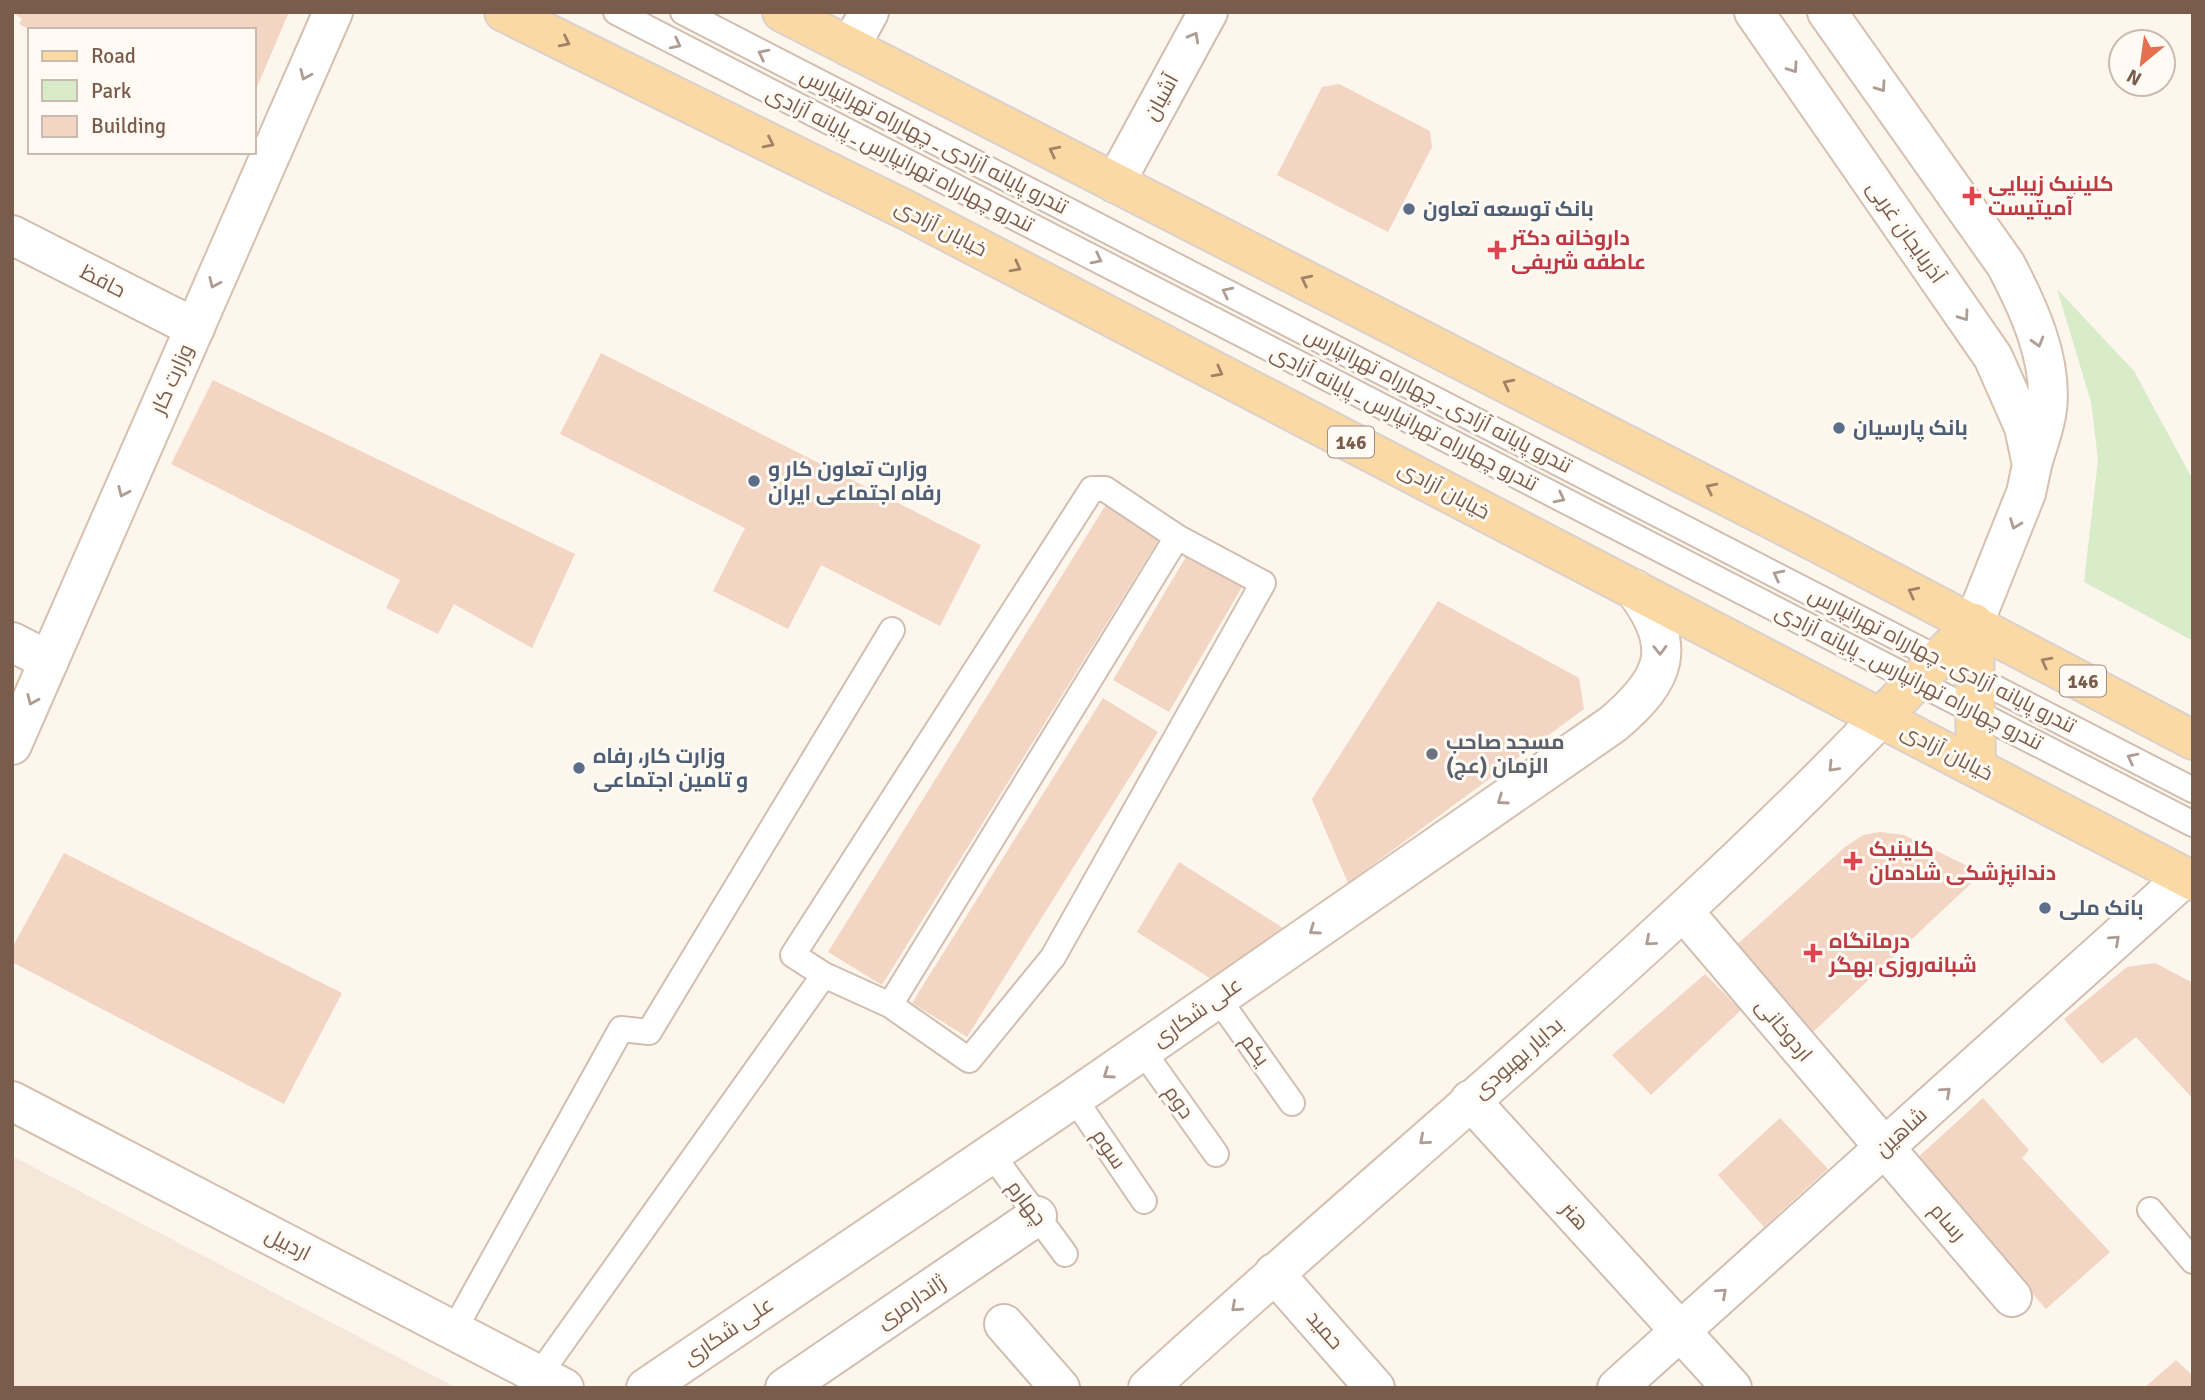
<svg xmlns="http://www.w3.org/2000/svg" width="2205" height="1400" viewBox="0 0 2205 1400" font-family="Signika,Cairo,sans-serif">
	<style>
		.residential { fill: #f5e8da }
		.park { fill: #d8ecc9 }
		.building { fill: #f3d5c3 }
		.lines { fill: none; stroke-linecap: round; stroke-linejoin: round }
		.lane-casing { stroke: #d1beb0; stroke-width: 28 }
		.street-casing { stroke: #d1beb0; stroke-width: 42 }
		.secondary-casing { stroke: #d6c0b0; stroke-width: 42 }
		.primary-casing { stroke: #dad1cd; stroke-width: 42 }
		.lane { stroke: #fff; stroke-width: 24 }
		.street { stroke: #fff; stroke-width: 38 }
		.secondary { stroke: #fff; stroke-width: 38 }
		.primary { stroke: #fbd9a5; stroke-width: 38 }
		.oneway { stroke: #af9d94 }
		.oneway2 { stroke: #a18267 }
		.health-dot { fill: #e0444e; stroke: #fffaf3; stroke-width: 2.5 }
		.service-dot { fill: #5c6f8a; stroke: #fffaf3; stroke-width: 2.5 }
		.worship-dot { fill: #6b7280; stroke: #fffaf3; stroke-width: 2.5 }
		.labels { text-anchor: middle; stroke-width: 6; stroke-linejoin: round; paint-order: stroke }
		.shield { fill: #fffaf3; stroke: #a28b7f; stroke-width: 2 }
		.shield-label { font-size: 19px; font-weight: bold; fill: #7a5c4d }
		.street-label { font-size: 21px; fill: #7a5c4d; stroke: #fffaf3 }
		.health-label { font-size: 21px; font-weight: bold; fill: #be3a42; stroke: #fffaf3; text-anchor: start }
		.service-label { font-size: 21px; font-weight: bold; fill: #4e5e75; stroke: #fffaf3; text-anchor: start }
		.worship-label { font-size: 21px; font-weight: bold; fill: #5b616d; stroke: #fffaf3; text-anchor: start }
	</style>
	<rect width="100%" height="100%" fill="#fdf6ec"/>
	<path class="residential" d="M12,1156L457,1388H12Z"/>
	<path class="park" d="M2057,289L2134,371L2193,480V641L2084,582L2098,460L2091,402Z"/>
	<path class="building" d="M12,12H289L254,94V30H30L19,24L22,19Z
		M1339,84L1430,131L1432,147L1388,232L1277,175L1322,87Z
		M601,353L981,545L940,626L821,565L788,629L713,591L745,528L560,434Z
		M213,380L575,554L532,648L454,604L438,634L386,608L400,580L171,464Z
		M1107,503L1161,536L882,985L828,952Z
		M1187,555L1242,587L1169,712L1113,680Z
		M1438,601L1579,678L1584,709L1348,883L1312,799Z
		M1103,698L1158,732L967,1037L912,1003Z
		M1880,832L1904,835L1982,873L1810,1035L1731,950L1845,847L1863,835Z
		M64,853L342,993L284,1104L12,962V948Z
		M1179,862L1286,930L1213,980L1137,932Z
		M2155,963L2193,983V1099L2136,1037L2102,1064L2064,1019L2127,967Z
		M1705,974L1741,1010L1651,1095L1612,1055Z
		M1983,1098L2029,1150L2022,1158L2110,1252L2046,1309L1915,1160Z
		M1780,1118L1828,1169L1764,1227L1718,1175Z
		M2176,1360L2193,1376V1388H2144Z"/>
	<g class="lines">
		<g class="lane-casing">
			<path id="lane" d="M616,12L2193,824
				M683,12L2193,790
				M824,975L793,955L1092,489H1105L1177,537
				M1217,997L1292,1103
				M1142,1050L1216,1154
				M1074,1098L1144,1201
				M990,1152L1065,1254
				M2150,1210L2193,1261
				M454,1330L621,1029L649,1032L892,630
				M539,1375L824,975L890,1005L1177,537L1263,583L1053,957L969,1060L890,1005"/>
		</g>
		<g class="street-casing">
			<path id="street" d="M850,47L869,12
				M1115,183L1208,12
				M12,235L195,328
				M12,642L49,661
				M1684,912L2012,1297
				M1470,1100L1732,1388
				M1274,1273L1375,1388
				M1004,1324L1060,1388
				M785,1388L1037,1216
				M1617,1388L2185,877"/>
		</g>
		<g class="secondary-casing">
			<path id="secondary" d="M1754,12L1993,357L2024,427L2032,465L2026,493L1974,623
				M1827,12L2006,265C2028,307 2053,360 2047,409C2045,427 2038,444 2033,461
				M12,745L333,12
				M12,1101L564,1388
				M646,1388L1074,1098L1613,724C1666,679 1679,647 1634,589
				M1148,1388C1392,1164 1651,957 1880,718"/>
		</g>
		<g class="primary-casing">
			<path id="primary" d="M504,12L906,210L2193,881
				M782,12L1820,544L2193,740
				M1974,623L1976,768
				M1880,718L1974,623"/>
		</g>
		<use href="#lane" class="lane"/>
		<use href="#street" class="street"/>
		<use href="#secondary" class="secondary"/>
		<use href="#primary" class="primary"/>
	</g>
	<defs><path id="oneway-chevron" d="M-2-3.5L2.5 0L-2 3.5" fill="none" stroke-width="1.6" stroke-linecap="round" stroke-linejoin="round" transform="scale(1.75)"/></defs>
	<g class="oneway">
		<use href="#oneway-chevron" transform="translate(1194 37) rotate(-61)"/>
		<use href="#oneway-chevron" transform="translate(676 44) rotate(27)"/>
		<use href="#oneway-chevron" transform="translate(763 54) rotate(-153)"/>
		<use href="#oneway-chevron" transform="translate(1793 68) rotate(55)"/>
		<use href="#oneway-chevron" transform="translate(305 75) rotate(114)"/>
		<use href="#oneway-chevron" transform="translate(1881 87) rotate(55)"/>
		<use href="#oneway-chevron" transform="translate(1097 259) rotate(27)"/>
		<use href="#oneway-chevron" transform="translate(214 283) rotate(114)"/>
		<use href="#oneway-chevron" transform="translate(1227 292) rotate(-153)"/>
		<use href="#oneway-chevron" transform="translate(1964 316) rotate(55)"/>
		<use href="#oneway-chevron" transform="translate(2038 342) rotate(74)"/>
		<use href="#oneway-chevron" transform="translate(123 492) rotate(114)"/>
		<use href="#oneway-chevron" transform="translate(1560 498) rotate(27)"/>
		<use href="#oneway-chevron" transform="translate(2015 524) rotate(111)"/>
		<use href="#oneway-chevron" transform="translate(1778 575) rotate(-153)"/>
		<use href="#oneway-chevron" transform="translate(1660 650) rotate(89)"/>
		<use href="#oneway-chevron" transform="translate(32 700) rotate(114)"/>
		<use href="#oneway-chevron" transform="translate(2132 758) rotate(-153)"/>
		<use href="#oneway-chevron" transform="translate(1833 767) rotate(134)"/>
		<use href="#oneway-chevron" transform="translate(1502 800) rotate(145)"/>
		<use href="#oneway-chevron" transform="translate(1314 930) rotate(145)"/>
		<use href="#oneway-chevron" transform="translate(2115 940) rotate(-42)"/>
		<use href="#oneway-chevron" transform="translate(1650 941) rotate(139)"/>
		<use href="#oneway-chevron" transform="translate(1108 1074) rotate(145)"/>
		<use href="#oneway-chevron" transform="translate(1946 1092) rotate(-42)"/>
		<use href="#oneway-chevron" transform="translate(1424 1140) rotate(139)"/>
		<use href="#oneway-chevron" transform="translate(1722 1293) rotate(-42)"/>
		<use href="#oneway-chevron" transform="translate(1236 1307) rotate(138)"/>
	</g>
	<g class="oneway2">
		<use href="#oneway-chevron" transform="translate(565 42) rotate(26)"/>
		<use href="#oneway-chevron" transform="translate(769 143) rotate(26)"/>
		<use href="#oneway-chevron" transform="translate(1054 151) rotate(-153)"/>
		<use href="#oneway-chevron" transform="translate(1016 267) rotate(28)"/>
		<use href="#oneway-chevron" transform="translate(1306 280) rotate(-153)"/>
		<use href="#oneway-chevron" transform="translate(1218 372) rotate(28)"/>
		<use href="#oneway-chevron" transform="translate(1508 384) rotate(-153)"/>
		<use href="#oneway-chevron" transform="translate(1711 488) rotate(-153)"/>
		<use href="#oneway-chevron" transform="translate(1913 592) rotate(-153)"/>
		<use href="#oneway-chevron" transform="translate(2046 662) rotate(-152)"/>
	</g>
	<g class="health-dot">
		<path d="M1968.5 185.5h7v7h7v7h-7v7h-7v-7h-7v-7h7z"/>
		<path d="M1493.5 239.5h7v7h7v7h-7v7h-7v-7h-7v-7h7z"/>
		<path d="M1849.5 850.5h7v7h7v7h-7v7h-7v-7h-7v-7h7z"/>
		<path d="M1809.5 942.5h7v7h7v7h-7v7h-7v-7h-7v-7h7z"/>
	</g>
	<g class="service-dot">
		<circle cx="1409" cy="209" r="7"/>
		<circle cx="1839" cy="428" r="7"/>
		<circle cx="754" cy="481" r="7"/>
		<circle cx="579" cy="768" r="7"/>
		<circle cx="2045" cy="908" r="7"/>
	</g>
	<circle class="worship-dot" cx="1432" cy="754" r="7"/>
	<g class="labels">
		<g class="shield">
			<rect x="1328" y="426.5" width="46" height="31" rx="5"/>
			<rect x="2060" y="665.5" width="46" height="31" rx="5"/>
		</g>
		<g class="shield-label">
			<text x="1351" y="449">146</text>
			<text x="2083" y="688">146</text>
		</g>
		<g class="street-label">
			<text transform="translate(1161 97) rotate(-61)" y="7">آشیان</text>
			<text transform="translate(934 141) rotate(27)" y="7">تندرو پایانه آزادی ـ چهارراه تهرانپارس</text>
			<text transform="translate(900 159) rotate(27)" y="7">تندرو چهارراه تهرانپارس ـ پایانه آزادی</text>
			<text transform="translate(941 228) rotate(27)" y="7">خیابان آزادی</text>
			<text transform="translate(1906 232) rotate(55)" y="7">آذربایجان غربی</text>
			<text transform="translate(103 281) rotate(27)" y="7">حافظ</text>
			<text transform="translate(172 379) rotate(-66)" y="7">وزارت کار</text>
			<text transform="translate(1438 400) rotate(27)" y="7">تندرو پایانه آزادی ـ چهارراه تهرانپارس</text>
			<text transform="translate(1404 418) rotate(27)" y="7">تندرو چهارراه تهرانپارس ـ پایانه آزادی</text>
			<text transform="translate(1444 490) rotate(28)" y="7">خیابان آزادی</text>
			<text transform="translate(1942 660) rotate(27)" y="7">تندرو پایانه آزادی ـ چهارراه تهرانپارس</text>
			<text transform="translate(1909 677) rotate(27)" y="7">تندرو چهارراه تهرانپارس ـ پایانه آزادی</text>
			<text transform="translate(1947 752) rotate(27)" y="7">خیابان آزادی</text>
			<text transform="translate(1197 1012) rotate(-35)" y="7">علی شکاری</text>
			<text transform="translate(1784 1030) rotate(50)" y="7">اردوخانی</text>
			<text transform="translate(1255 1050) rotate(54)" y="7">یکم</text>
			<text transform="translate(1518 1058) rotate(-41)" y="7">بدایار بهبودی</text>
			<text transform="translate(1179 1102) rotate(55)" y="7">دوم</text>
			<text transform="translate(1901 1132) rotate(-42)" y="7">شاهین</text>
			<text transform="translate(1109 1149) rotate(56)" y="7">سوم</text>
			<text transform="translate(1027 1203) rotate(53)" y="7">چهارم</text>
			<text transform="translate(1575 1216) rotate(48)" y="7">هنر</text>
			<text transform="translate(1948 1222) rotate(49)" y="7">رسام</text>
			<text transform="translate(288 1244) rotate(27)" y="7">اردبیل</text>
			<text transform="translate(911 1302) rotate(-34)" y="7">ژاندارمری</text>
			<text transform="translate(1325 1330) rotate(49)" y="7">حمید</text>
			<text transform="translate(728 1331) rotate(-34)" y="7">علی شکاری</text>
		</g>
		<g class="health-label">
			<text x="1988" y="191">کلینیک زیبایی<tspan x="1988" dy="24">آمیتیست</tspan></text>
			<text x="1511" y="245">داروخانه دکتر<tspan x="1511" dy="24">عاطفه شریفی</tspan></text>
			<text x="1869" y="856">کلینیک<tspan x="1869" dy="24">دندانپزشکی شادمان</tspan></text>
			<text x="1829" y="948">درمانگاه<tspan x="1829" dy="24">شبانه‌روزی بهگر</tspan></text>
		</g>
		<g class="service-label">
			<text x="1423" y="216">بانک توسعه تعاون</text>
			<text x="1853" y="435">بانک پارسیان</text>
			<text x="768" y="476">وزارت تعاون کار و<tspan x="768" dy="24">رفاه اجتماعی ایران</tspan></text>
			<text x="593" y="763">وزارت کار، رفاه<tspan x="593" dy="24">و تامین اجتماعی</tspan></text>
			<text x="2059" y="915">بانک ملی</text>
		</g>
		<g class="worship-label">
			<text x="1446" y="749">مسجد صاحب<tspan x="1446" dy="24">الزمان (عج)</tspan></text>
		</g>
	</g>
	<rect width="2205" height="1400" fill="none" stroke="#7a5c4d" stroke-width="28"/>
	<rect x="28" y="28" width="228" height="126" fill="#fffaf3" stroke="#cabbb1" stroke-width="2"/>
	<rect x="42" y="51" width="35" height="10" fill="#fbd9a5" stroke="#cabbb1" stroke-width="2"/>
	<text x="91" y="63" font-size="21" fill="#7a5c4d">Road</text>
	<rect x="42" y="80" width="35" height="21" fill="#d8ecc9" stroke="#cabbb1" stroke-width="2"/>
	<text x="91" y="98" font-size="21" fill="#7a5c4d">Park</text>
	<rect x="42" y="116" width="35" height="21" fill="#f3d5c3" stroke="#cabbb1" stroke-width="2"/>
	<text x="91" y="133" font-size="21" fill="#7a5c4d">Building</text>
	<g transform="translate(2142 63) rotate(209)"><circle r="33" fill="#fffaf3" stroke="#cabbb1" stroke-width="2"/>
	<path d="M0-5L12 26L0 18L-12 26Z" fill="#e76f51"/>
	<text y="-10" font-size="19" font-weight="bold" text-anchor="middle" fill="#7a5c4d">N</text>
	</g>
</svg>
